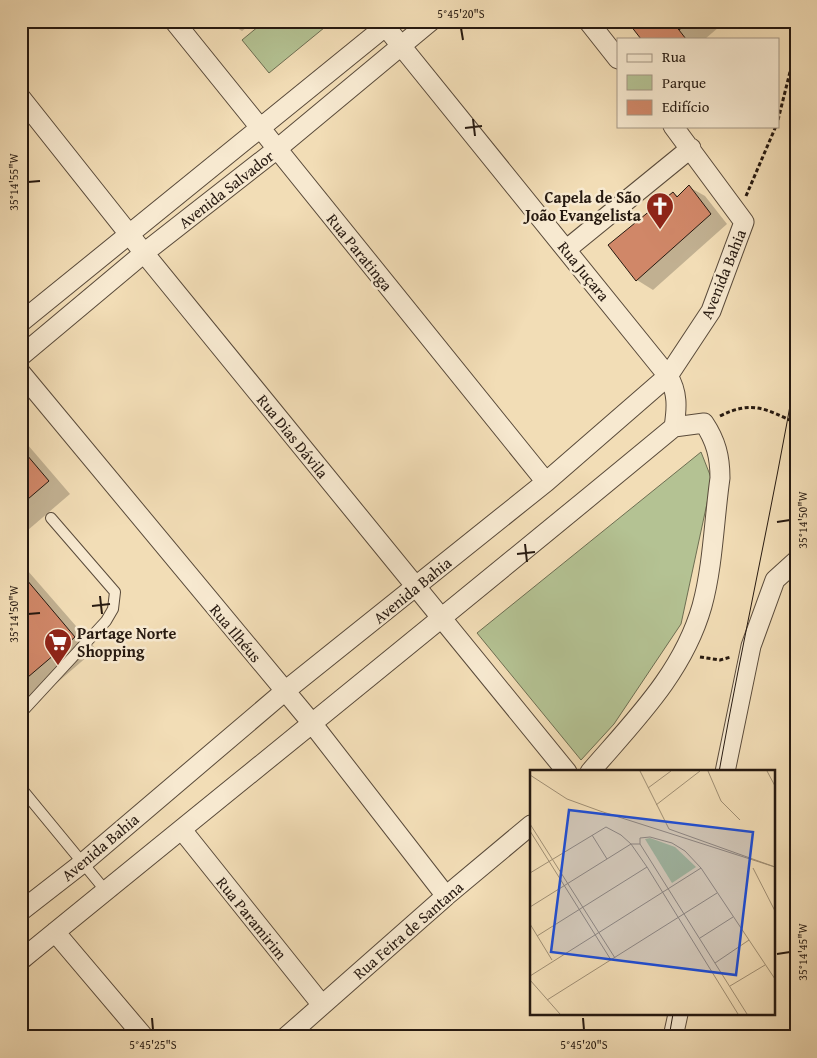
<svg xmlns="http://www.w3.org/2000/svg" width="817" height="1058" viewBox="0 0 817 1058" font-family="'Gentium Book Plus',serif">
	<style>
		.green { fill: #b4c293; stroke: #6d6e52 }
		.shadow { fill: #0003 }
		.building { fill: #d08768; stroke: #261910 }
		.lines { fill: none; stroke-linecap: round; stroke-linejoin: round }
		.lane-casing { stroke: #594a3a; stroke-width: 12 }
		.street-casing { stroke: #594a3a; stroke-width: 21 }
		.path { stroke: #261910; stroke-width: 3; stroke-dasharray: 4 2.5; stroke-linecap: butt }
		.lane { stroke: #f7e9d0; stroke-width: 10 }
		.street { stroke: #f7e9d0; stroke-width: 19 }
		.tram { stroke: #261910; stroke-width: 1 }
		.ticks { fill: none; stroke: #261910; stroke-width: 2 }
		.labels { text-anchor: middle; stroke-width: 5; stroke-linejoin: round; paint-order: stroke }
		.street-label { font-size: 16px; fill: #261910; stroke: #f7e9d0 }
		.poi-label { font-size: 16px; font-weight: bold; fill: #261910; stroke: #f7e9d0; text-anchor: end }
		.inset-road { fill: none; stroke: #a08f74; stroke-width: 1 }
		.view { fill: #1d4ed8; fill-opacity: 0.15; stroke: #1d4ed8; stroke-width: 2.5 }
		.inset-edge { fill: none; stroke: #261910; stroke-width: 2.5 }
		.neatline { fill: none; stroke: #261910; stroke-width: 2 }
		.ticks-label { font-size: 12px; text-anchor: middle; fill: #261910 }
	</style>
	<rect width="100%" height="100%" fill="#f2ddb6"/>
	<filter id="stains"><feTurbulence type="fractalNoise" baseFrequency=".004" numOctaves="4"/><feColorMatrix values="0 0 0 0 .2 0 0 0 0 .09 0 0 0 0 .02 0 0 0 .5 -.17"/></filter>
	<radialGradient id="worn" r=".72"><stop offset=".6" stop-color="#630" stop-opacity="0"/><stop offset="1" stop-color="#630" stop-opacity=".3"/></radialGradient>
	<path class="green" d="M265,21H329L330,23L269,73L242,40Z
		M701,452L712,480L681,624L614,724L581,760L477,633Z"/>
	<path class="shadow" d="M225,21H255L242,31Z
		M628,21H726L705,39H642Z
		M689,187L705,196L727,224L653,290L637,280L673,193L678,196Z
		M21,437L70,494L21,536Z
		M21,563L96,649L21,714Z"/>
	<path class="building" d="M627,21H672L686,39H641Z
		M679,21H690L679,30L675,25Z
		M689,185L711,214L636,281L608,245L673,192L677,197Z
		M21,448L49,481L21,505Z
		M21,573L75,637L21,683Z"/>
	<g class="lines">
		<g class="lane-casing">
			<path id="lane" d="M21,713L106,621L113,609L115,592L51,518
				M21,788L105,890"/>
		</g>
		<g class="street-casing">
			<path id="street" d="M174,21L546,482
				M381,21L668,376C678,392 677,408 674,427
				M588,21L618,59
				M21,98L144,253L567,772
				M567,249L691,148
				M21,322L392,21
				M21,356L144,253L277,149L431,21
				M21,373L311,722L446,896
				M590,772C634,721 683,673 702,606C713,566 714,520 720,478C720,457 716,441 704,423L674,427
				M725,772L751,646L775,580L796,561
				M182,830L322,1005
				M21,911L84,862L285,691L546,482L668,376L711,311L744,222L673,126
				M55,932L144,1037
				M21,960C239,782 458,606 674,427
				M286,1037L446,896L531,825
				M673,1037L678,1014"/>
		</g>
		<path class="path" d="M778,120L796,48
			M746,196L776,126
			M720,416C752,400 766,409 796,423
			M700,657L720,660L731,657"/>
		<use href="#lane" class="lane"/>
		<use href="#street" class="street"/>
		<path class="tram" d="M719,772C743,638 773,506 796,372
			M669,1037L673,1014"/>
	</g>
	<path class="ticks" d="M461,28L463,40M473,119L475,136M465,128L482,126M28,182L40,181M777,522L790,520M525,544L527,562M517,554L535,552M100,596L102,614M92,606L110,604M28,614L40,613M777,954L790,952M152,1018L153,1030M583,1018L584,1030"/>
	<defs>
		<g id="church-pin" transform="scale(1.4375)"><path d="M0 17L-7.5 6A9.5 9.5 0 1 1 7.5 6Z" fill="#8f2418" stroke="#f7e9d0"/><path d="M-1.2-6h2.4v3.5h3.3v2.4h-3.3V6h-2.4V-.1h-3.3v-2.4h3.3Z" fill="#fff"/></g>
		<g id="supermarket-pin" transform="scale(1.4375)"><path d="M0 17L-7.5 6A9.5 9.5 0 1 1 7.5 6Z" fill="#8f2418" stroke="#f7e9d0"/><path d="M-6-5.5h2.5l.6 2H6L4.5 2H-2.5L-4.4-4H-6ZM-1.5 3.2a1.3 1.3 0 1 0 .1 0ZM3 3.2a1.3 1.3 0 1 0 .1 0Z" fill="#fff"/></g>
	</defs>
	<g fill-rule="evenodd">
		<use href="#church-pin" x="660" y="206"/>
		<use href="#supermarket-pin" x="58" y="642"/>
	</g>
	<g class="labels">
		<g class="street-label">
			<text transform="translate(226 189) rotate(-38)" y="6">Avenida Salvador</text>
			<text transform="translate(360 252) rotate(51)" y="6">Rua Paratinga</text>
			<text transform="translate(584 271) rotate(51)" y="6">Rua Juçara</text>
			<text transform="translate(723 274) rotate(-68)" y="6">Avenida Bahia</text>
			<text transform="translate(293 436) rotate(51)" y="6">Rua Dias Dávila</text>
			<text transform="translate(412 590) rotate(-39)" y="6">Avenida Bahia</text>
			<text transform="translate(236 633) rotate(50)" y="6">Rua Ilhéus</text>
			<text transform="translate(100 847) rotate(-40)" y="6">Avenida Bahia</text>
			<text transform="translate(252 918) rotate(51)" y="6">Rua Paramirim</text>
			<text transform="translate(408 930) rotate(-41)" y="6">Rua Feira de Santana</text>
		</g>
		<g class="poi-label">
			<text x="641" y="203">Capela de São<tspan x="641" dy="18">João Evangelista</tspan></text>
			<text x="77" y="639" text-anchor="start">Partage Norte<tspan x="77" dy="18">Shopping</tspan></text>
		</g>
	</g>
	<g transform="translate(530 770)">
		<rect width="245" height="245" fill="#f2ddb6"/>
		<path d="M120,68L145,77L166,97L142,113L115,69Z" fill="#b4c293"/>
		<path class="inset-road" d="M110,1L139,59L245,97M178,1L191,31L210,50M237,1L245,16M0,5L37,29L70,41L245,97M118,18L141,1M126,35L170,1M0,54L85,188M0,61L81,190M62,65L77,89M110,74V68L120,67L142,73L155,81L171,98L245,209M110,74L217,244M223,98L245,141M0,103L76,57L91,65L101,74L117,97L208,244M0,137L101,74H110M0,154L22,190M7,166L117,97M170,168L203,147M185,193L219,170M0,206L171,98M0,210L30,244M200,216L235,195M17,230L187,123"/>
		<path class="view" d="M39,40L223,62L206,205L21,182Z"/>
		<rect width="245" height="245" class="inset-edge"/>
	</g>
	<rect width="817" height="1058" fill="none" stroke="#f2ddb6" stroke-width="55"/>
	<rect x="617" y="38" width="162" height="90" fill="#f7e9d0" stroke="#a39683"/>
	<rect x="627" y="54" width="25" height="8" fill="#f7e9d0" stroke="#a39683"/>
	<text x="662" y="62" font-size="15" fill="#261910">Rua</text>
	<rect x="627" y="75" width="25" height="15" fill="#b4c293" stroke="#a39683"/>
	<text x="662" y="88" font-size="15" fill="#261910">Parque</text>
	<rect x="627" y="100" width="25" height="15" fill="#d08768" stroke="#a39683"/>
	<text x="662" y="112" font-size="15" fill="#261910">Edifício</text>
	<rect x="28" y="28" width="762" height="1002" class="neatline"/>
	<g class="ticks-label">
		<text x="461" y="18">5°45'20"S</text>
		<text transform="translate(14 182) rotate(-90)" y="4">35°14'55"W</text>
		<text transform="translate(803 520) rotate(-90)" y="4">35°14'50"W</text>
		<text transform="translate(14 614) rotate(-90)" y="4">35°14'50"W</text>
		<text transform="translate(803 952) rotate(-90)" y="4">35°14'45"W</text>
		<text x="153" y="1049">5°45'25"S</text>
		<text x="584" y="1049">5°45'20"S</text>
	</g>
	<rect width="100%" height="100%" filter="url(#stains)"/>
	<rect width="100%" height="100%" fill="url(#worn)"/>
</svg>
